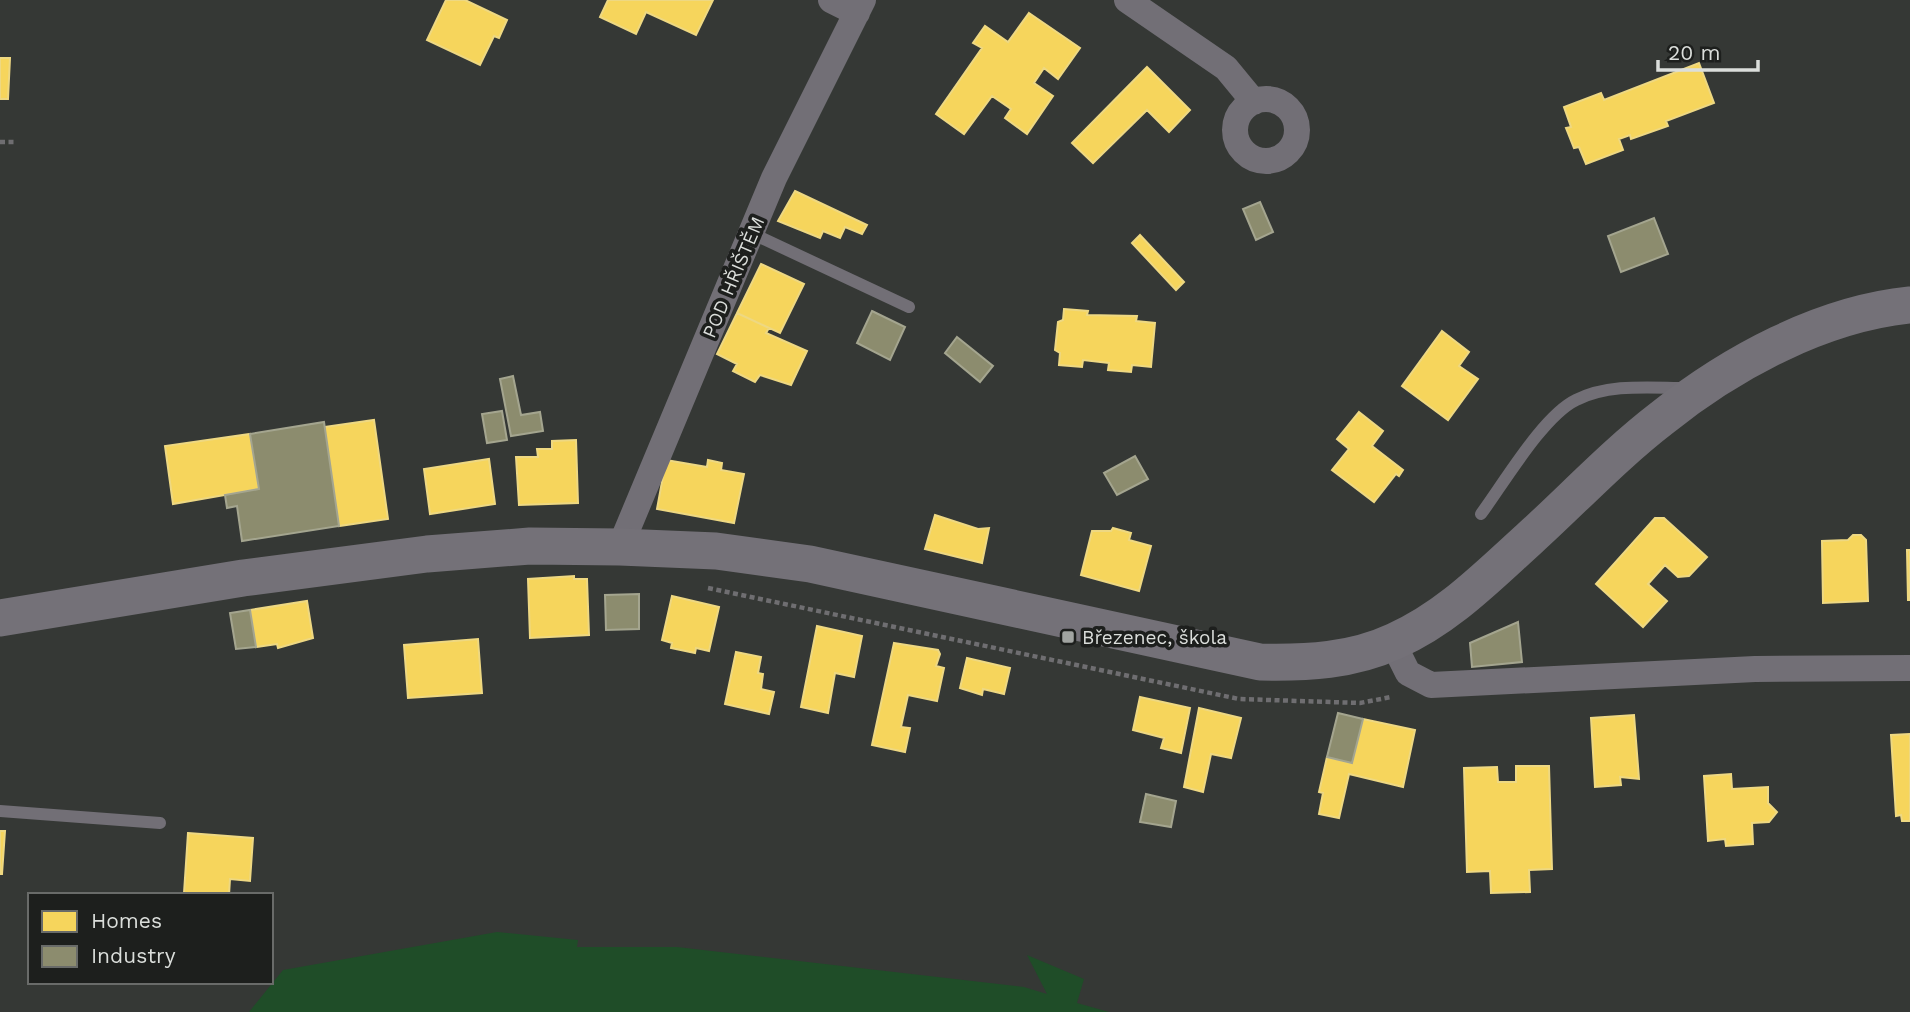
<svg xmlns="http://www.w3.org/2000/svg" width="1910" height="1012" viewBox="0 0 1910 1012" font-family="'Work Sans',sans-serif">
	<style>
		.green { fill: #1f4d28 }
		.homes { fill: #f6d55c; stroke: #eed882; stroke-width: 2 }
		.industry { fill: #8c8c6e; stroke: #a4a58f; stroke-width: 2 }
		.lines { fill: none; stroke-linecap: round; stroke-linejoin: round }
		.path { stroke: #6f6e71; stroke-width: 4.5; stroke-dasharray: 5 3.5; stroke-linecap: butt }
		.lane { stroke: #726f76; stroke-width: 12 }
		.street { stroke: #726f76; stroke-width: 26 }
		.secondary { stroke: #747178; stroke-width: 37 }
		.poi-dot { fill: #a1a4a1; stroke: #1d1f1d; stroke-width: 2.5 }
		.labels { text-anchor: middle; stroke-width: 7; stroke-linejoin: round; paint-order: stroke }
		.street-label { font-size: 19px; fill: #dbdedb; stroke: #1d1f1d }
		.poi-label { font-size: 19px; fill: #dbdedb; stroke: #1d1f1d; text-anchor: start }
	</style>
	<rect width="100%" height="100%" fill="#353835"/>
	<path class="green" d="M497,932L578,940L577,947H677L1024,987L1047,994L1027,955L1084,979L1077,1003L1109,1012H249L283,970Z"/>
	<path class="homes" d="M446,0H465L507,20L499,38L494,36L480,65L427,40Z
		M608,0H713L696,35L646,12L636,34L600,17Z
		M1029,13L1080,48L1058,79L1044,68L1034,83L1053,96L1027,134L1005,118L1011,109L992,96L964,134L936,114L982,48L973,43L985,26L1008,42Z
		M0,58H10L8,99H0Z
		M1699,63L1714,103L1666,121L1668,126L1631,139L1630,135L1619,139L1623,150L1586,164L1579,147L1574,148L1566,128L1571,127L1564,107L1601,93L1604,100Z
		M1147,67L1190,110L1169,132L1147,110L1093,163L1072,143Z
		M795,191L867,225L862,234L845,227L840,238L823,231L820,238L778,221Z
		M1140,235L1184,282L1176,290L1132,243Z
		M761,264L804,284L780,333L737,313Z
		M1064,309L1088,311L1087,315L1137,316L1136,321L1155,323L1151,367L1132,365L1131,372L1108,370L1109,363L1083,360L1082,367L1059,365L1060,353L1055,350L1058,322L1063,320Z
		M737,313L769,328L766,333L807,351L791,385L760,375L755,382L733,371L737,364L717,354Z
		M1442,331L1469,352L1459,366L1478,379L1448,420L1402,386Z
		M1359,412L1383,431L1372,446L1403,470L1399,476L1396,474L1374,502L1332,470L1349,449L1337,439Z
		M374,420L388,519L339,526L324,427Z
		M250,434L259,489L173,504L165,446Z
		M576,440L578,503L519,505L516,457H538L537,449H552V441Z
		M489,459L495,504L430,514L424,469Z
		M666,460L707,467L708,460L722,463L721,470L744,474L734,523L657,509Z
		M935,515L978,529L989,528L982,563L925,549Z
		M1655,518H1664L1707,557L1689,576L1678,577L1665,565L1648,584L1667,601L1643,627L1596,584Z
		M1113,528L1131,533L1129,540L1151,546L1139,591L1081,575L1092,531H1111Z
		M1853,535H1861L1866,540L1868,601L1823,603L1822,541L1848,540Z
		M1907,550H1910V600H1908Z
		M574,576V579H587L589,635L530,638L528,579Z
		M672,596L719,607L709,651L696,648L695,653L671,648L672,643L662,640Z
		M307,601L313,638L278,648L277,644L256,647L250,610Z
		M817,626L862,636L854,677L835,673L828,713L801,707Z
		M478,639L482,693L408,698L404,645Z
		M894,643L938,650L940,654L936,666L944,668L937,701L908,695L901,727L910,728L905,752L872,745Z
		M736,652L761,657L758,673L763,674L761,689L774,692L769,714L725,704Z
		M967,658L1010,668L1004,694L983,689L982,695L960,688Z
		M1140,697L1190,708L1181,753L1161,748L1164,738L1133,730Z
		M1199,708L1241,718L1231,758L1211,754L1203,792L1184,787Z
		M1634,715L1639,779L1620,777L1621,785L1595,787L1591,718Z
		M1363,719L1415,730L1403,787L1349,774L1339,818L1319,814L1323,793L1319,792L1327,757L1352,763Z
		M1910,734V821H1902L1901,815L1896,816L1891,735Z
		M1516,766H1549L1552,869L1529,870L1530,892L1491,893L1490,871L1467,872L1464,768L1497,767L1498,782H1516Z
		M1731,774L1732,789L1768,787V803L1777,812L1769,822L1752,823L1753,844L1726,846L1725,839L1708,841L1704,776Z
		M0,831H5L2,874H0Z
		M188,833L253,838L250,881L230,879L229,895L184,893Z"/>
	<path class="industry" d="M1260,202L1273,232L1256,240L1243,209Z
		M1654,218L1668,254L1621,272L1608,236Z
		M872,311L905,327L890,360L857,343Z
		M957,337L993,366L980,382L945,353Z
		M513,376L521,415L540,412L543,431L511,436L500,379Z
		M502,411L507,440L487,443L482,414Z
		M324,422L339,526L242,541L237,506L227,508L225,495L259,489L250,434Z
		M1135,456L1148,479L1117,495L1104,473Z
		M639,594V629L606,630L605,595Z
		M250,610L256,647L236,649L230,613Z
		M1518,622L1522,662L1472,667L1470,643Z
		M1338,713L1363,719L1352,763L1327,757Z
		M1146,794L1176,801L1171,827L1140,822Z"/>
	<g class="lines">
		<path class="path" d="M0,142H14
			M708,588L1239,699L1360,703L1391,697"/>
		<path class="lane" d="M751,233L909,307
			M1481,514C1504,483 1543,416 1576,400C1610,383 1651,388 1687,388
			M0,811L160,823"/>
		<path class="street" d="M831,0L857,13
			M1127,0L1226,68L1254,102
			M1235 130a31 31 0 1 1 62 0a31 31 0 1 1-62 0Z
			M620,547L774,178L863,0
			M1393,643L1408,673L1431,685L1755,669L1910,668"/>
		<path class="secondary" d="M0,618L243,578L427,554L530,546L620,547L716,551L810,564L1260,662C1307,663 1352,661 1395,641C1447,618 1487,577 1529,539C1573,499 1615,454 1662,418C1731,363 1821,314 1910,305"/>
	</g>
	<rect class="poi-dot" x="1061" y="630" width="14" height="14" rx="3.5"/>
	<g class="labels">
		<g class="street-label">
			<text transform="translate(733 277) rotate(-67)" y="7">POD HŘIŠTĚM</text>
		</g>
		<g class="poi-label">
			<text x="1082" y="644">Březenec, škola</text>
		</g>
	</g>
	<rect x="28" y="893" width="245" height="91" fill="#1d1f1d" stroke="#696b69" stroke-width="2"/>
	<rect x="42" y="911" width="35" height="21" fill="#f6d55c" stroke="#696b69" stroke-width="2"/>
	<text x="91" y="928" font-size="21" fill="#dbdedb">Homes</text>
	<rect x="42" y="946" width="35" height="21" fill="#8c8c6e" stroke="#696b69" stroke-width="2"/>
	<text x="91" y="963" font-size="21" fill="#dbdedb">Industry</text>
	<path d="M1658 60v10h100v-10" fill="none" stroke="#dbdedb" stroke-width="3.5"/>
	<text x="1668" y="60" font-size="21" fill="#dbdedb" stroke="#1d1f1d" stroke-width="5" paint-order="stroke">20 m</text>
</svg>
